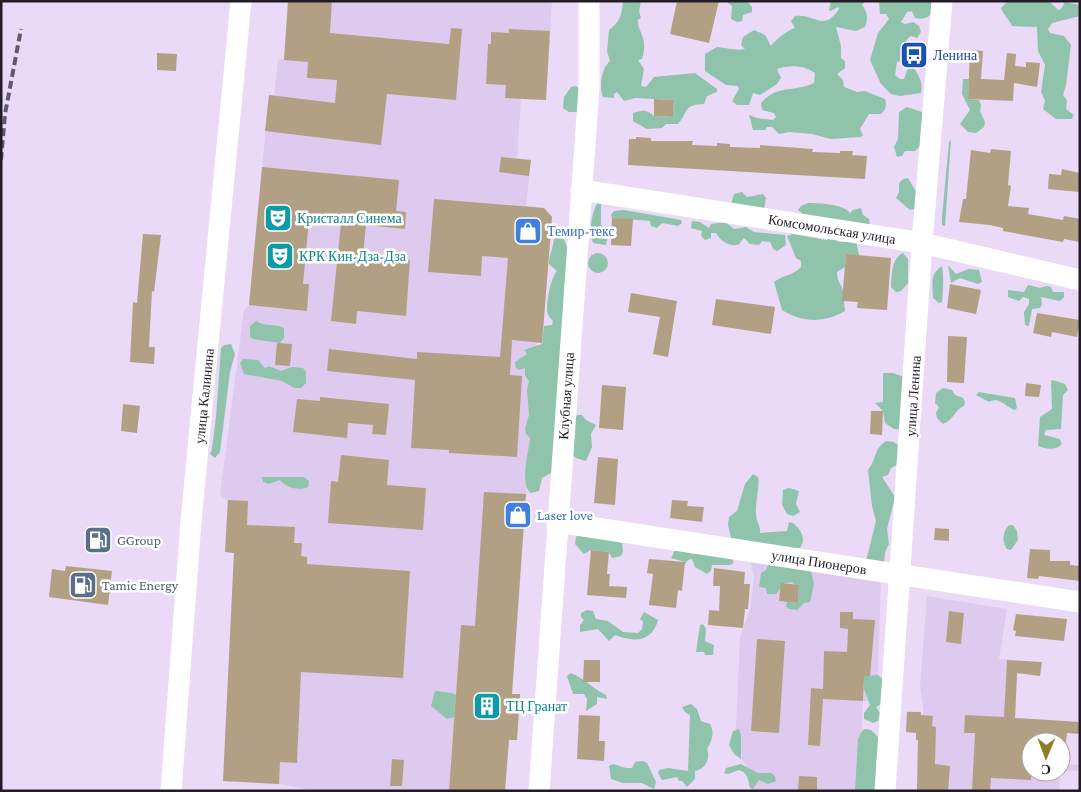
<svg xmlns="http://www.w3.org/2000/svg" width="1081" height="792" viewBox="0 0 1081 792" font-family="'Crimson Pro',serif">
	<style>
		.built { fill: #dfcaef }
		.green { fill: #90c3ab }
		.building { fill: #b2a084 }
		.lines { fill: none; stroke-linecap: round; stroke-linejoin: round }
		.minor { stroke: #fff; stroke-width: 21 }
		.rail { stroke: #63596a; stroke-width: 4; stroke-dasharray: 8 4; stroke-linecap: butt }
		.labels { text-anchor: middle; stroke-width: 5; stroke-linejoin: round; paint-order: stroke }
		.transit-label { font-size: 14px; fill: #164399; stroke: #fff; text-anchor: start }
		.culture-label { font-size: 14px; fill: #0d838f; stroke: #fff; text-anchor: start }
		.street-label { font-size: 14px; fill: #231c27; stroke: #fff }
		.shop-label { font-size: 14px; fill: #366cbe; stroke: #fff; text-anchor: start }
		.service-label { font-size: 14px; fill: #4e5e75; stroke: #fff; text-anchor: start }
	</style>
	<rect width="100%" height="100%" fill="#ead9f7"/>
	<path class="built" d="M288,1H552L546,100L521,99L517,158L531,160L526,206L544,208L552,217L542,343L537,342L512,694H520L517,740H509L505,791H316L279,784L223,781L234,553L225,552L228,501L220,495L244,310L249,305L269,95L274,96L278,60L284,59Z
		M750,559L881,577L877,701H863L859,791H752L754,776L735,750L740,637L750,610L754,577Z
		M927,596L1007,609L999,659L1018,660L1015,718L1067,721L1065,760H1070V764L1079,765L1078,771L1061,770V742H1031V772H1060L1059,791H917L918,740H916V733L907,732V711L921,712V715H924L920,686Z"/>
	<path class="green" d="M623,1H641L639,11L641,18L638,20C637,32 649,37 642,59L638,60L644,69L641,86L646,87L654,77L695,73L717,89V92L707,96L704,104C683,105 689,111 678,124H666L662,128L647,129L633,121V113C643,110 646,109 654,116L673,117L674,100L635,98L624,101L617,92L614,94V98L603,97C599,86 601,69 610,61L607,51L609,30C620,22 622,14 623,1Z
		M726,1H747L752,7V12L743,15L742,21L737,22L731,19L732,6Z
		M831,1H865L862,5C868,13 868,18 865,27L856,31L836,27L841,46V58L845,61V68L837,74L843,80L844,87L857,92L865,91L885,99C887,106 886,109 881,114H869L860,129L863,135L861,137L831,139L812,134L789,132L779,134L772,127H767L765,130H753L749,115L757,118L773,120L776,117L774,113L762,110L761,103C778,84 792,93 814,83L815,73C803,65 790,65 777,69L781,78L777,84L760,95L753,93L749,105H737L732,101L739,89L738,86L726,85L705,71V54L717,47C727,48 736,51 745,49L741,45L743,37L754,30L765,35L771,46C777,39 786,31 795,28L791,21L795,16C815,13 823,33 839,9L838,7L831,11L829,10Z
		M879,1H936C933,13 930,21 915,18L912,11L907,12L901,22L905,24L913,22L919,26L921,32L917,38L911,36L907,39L905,60L897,62L895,75L900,79H904L910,63C917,72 924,82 921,93L900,96L891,94L881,84L870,60L878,33L889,19L886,14H880Z
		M1008,1L1050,2L1058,10L1061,9L1065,2L1080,5V16L1052,23L1048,29L1050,33L1064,36L1071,45L1066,85L1063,95L1067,100L1066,109L1074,115L1072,119H1056L1043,109L1045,101L1041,92L1045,65L1038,51L1037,27L1012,26C1009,19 1004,16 1001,8Z
		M963,79H969L968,99L979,100L981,105L980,111L985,122L984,127L976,133L968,132L960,124L970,110L962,94Z
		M576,86L580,89L579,112H569L563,108L564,97L571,87Z
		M907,107L925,113L921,145L915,151H905L902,156L897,157L894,147L898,139L899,112Z
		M951,140L945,226L942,225V217L949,142Z
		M908,178L918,195L915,209L910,210L896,198L899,192V183L903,179Z
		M742,192L747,197L763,194L766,198L764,209L730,208L734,194Z
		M597,203L601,204V225L609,230L606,245L593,243C588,231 592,214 597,203Z
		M808,203C819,203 844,204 850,213L853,210L861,208L863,215L869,219L870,225L806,217L798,210L801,206Z
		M624,210L681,220L682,223L678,226L662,223L657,228L651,226L650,221L612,218L611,215L614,211Z
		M692,221L700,222L709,228L711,224L725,222L734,229L746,227L754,232L785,235L786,245L777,251L773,249L770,242L762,241L759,245L750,244L744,238L738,245C729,246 721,242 716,233H711V238L705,240L701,236L702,231L691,228Z
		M793,234L826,240L833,238L839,242L856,241L859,255H846L845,267L837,272C837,283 841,282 843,291C844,297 844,305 845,311C825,323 802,323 782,310L774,282C783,275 794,275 801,267V261L796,258L787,236Z
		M559,238L564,239L567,247L574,248L564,286L568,291L554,471L542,478L539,491L531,493C519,485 529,451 530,438L526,434L525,428L529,415L527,390L529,381L525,375V368L519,370L516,368L515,362L527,354L524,350L542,344L544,326L552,325L553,321C551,319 549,317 548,314C545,306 551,277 557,271L549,264C549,255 553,249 554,239Z
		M588 263a10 10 0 1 1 20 0a10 10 0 1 1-20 0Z
		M903,253L908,259V283L901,291L896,292L891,287C892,275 891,259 903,253Z
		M948,265L956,274L969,269L979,270L982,282L978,284L960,278L951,283Z
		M942,266C944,278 943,290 942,302L939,303L933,298C933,283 929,275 942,266Z
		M1028,285L1040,288L1047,286L1051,287L1053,292H1064V297L1060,301L1041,297L1042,304L1040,308L1032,309L1029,326L1025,325L1024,312L1029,304V299L1023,297L1019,301L1008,297V290L1024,292Z
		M256,321C265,327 275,323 284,328V338L280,343L253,339L250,336V326Z
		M231,344L235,354L230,372L220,452L215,458L210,454L212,449L216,417L221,348L224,345Z
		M243,359L258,360L265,368L269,366L281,371L292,367L303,368L306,372V383L301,388H294L282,381L244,374L240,363Z
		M883,373H893L904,377L906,430L894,429L885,423L883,411L875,403L883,402Z
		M1053,380L1065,384L1068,390L1063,395L1061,429L1046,430L1044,435L1060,439L1062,444C1056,451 1046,449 1038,446L1040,417L1052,409L1051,381Z
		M943,388L952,390L955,395L963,398L965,402L964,406C955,409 954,420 943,424L937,418L936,413L939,407L935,403L936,393Z
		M979,392L1015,398L1017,408L1015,410C1005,407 1000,396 989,402L976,395Z
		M577,415H582L586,420L596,425L591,434L592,447L586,461L576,458L570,453L574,419Z
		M886,441L894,442L899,446L897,465L891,468L888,475L882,477L895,497L887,529L889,544L885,552L884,563L866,561L876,521L872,506L868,470C876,461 874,448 886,441Z
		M753,474L758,477C760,487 755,502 756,514C756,522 761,526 760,533L787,531L789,522L793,523C800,529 807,538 800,548L791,549L731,538L728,525L729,517L737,511L745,484Z
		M262,477H304L309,481L308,487C298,491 287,488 280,480L269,484L263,482Z
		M789,488L799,491L796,504L800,512L793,516L787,514L782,505L783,490Z
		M1009,525H1013L1017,531L1018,540L1011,550L1007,549C1002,542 1002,532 1009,525Z
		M581,533L622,543L623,551L621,556L612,558L609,552L591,550L584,554L575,544L576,537Z
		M676,548L693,554L702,550L732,558L734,563L730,565H712L711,571L707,574L695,567L692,559L688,560L685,564V562L671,558Z
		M769,563L810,567L814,584L810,602L804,603L797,610L789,609L786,606L787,602L798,603L799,589L792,582L785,583L776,594H767L766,588L759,587L761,573L766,570Z
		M587,610L593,611L596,619L608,621L623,632L638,633L642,629L643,622L640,619L644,612L658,620C652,643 633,642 615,635L609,641L598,629L580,632V625L584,620L581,617V613Z
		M703,624L706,629L705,641L714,645L713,655H705L704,652H696L700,625Z
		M571,673C584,678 593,689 606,695L607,699L597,697V704L586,711L587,699L584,694H573L567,676Z
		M878,675L884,680L883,703L876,707L880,713L878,721L873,723L864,719V713L870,705L864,689V676Z
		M435,691L452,693L456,695L454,717L447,719L431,706Z
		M691,704L697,709L701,721L710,724C715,733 712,740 707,749C711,759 705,769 695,771V779L687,787L682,781H679L677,777L662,780L658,773L659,770L668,768L688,771L690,715L685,712L682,707Z
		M739,729L741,735V759L734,754L729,745L733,731Z
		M865,729L871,730L881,740L879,757L876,761L877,791H855L858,739L862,731Z
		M643,761L647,763L656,782L654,789L642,783H623L611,779L609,766L613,764L626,768H632L635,762Z
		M741,764L758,773H771L775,776L776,781L768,784L759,780L753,789L750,788C748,779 748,773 739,770L728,774L724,773L726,768Z"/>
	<path class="building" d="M288,1H332L330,33L449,44L451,28L462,29L456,100L387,94L381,145L265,131L269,95L335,103L337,80L307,78L308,62L284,60Z
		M677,1H719L709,43L670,34Z
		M509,29L550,31L546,100L505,98L506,85L486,84L488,44H491V32L509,33Z
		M970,50L983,51L981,79L1004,80L1007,53L1016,54L1015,66L1026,67V62L1040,63L1037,87L1014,83L1013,101L968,99Z
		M157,53L177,54L176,71L157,70Z
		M654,99L674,100L673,117L654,116Z
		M636,137L651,138V141H693L692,145L717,146V143L730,144V147L760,148V145L813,149L812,152L840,153V151H853L852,155L867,156L865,179L628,165L629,139H636Z
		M991,149L1011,151L1008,185L1011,186L1008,206L1029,208L1028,214L1063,220L1064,216L1080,219V242L1064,239L1063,242L1003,231V228L990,225L959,222L963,199H966L971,150L990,153Z
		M501,157L531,160L529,176L499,172Z
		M262,167L399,180L396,211L406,212L405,229L366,225L363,256L410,260L406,316L357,311L356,324L331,321L341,223L309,220L303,284H309L307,311L249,305Z
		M1062,169L1080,173V192L1048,189L1049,174L1061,175Z
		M434,199L544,208L552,217L542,343L512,340L510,375L522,376L517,457L449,453V450L411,448L415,380L327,371L329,349L417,359V352L500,357L508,258L482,256L481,276L428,272Z
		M612,218L633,219L631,246L611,245Z
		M143,234L161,235L154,292L152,291L149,347H155L154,364L130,362L133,302L137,303Z
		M846,254L891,258L887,310L857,308L858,302L842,301Z
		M950,284L981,290L976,314L947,308Z
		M631,293L677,301L668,357L653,354L660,317L628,312Z
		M716,299L775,307L771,334L712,325Z
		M1037,313L1080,320L1077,337L1052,332L1051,337L1033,333Z
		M948,336L967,337L964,383L947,382Z
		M277,343L292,344L290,366L275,365Z
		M1026,383L1041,385L1039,397L1025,396Z
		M602,385L626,387L623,430L599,428Z
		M320,397L389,404L386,435L372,434L373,425L348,423L347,438L293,432L297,399L320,401Z
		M123,404L140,406L137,433L121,431Z
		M871,411H883L882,435L870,434Z
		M341,455L389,460L387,485L426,488L423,530L328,523L331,481L338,482Z
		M598,457L618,459L615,505L594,503Z
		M484,492L526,494L512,694H520L517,740H509L505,791H449L461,625L475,626Z
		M228,500L248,501L247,525L295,527L294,543H302L301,556L307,557V564L410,571L403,678L301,672L297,763L280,762L279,784L223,781L234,553L225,552Z
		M672,500L688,501L687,506L704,507L702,522L670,518Z
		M935,528L949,529V541L934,540Z
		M1030,549L1050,550V561H1070V565L1080,566V581L1039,576L1038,579L1027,578Z
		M591,550L609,552L607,574H610L609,586L627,587L626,598L587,595Z
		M649,559L685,562L682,591L678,590L676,608L649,605L653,574L647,573Z
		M66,566L112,571L108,605L49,597L52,569L65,571Z
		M714,568L745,572L744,584H750L748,609H745L743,628L708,625L709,610L719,611L720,586H713Z
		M781,583L799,585L798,603L779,601Z
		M949,611L964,613L961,644L946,642Z
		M840,612H853V619L875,620L870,676H864L863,701L823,699L820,746L808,745L811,688L823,689L824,651L847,652L848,629L840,628Z
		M1016,614L1067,619L1064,641L1015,636L1016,631L1013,630Z
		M757,639L785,641L779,733L751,731Z
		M584,660H600V682H583Z
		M1007,660L1042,662L1040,676L1017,673L1015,718L1080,722V734L1067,733L1066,742H1031V780L991,778L990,791H972L975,733H964L965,715L1004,717Z
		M907,712H921V715L933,716L932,726L936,727L935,764L950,766L948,791H917L918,740H916V733L906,732Z
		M579,715L600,716L599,741H605L604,761L577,759Z
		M392,759L404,760L402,786H390Z
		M799,776L817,777V790H798Z"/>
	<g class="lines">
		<path class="minor" d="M581,190L922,243L1080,280
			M557,522L1080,602
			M171,791L191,521L241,1
			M539,791L589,88V1
			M885,791L922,243L942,1"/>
		<path class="rail" d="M1,160L5,114L21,29"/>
	</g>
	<defs>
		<g id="bus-square" transform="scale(1.4375)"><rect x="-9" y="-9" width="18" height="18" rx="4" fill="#1a4fb4" stroke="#fff"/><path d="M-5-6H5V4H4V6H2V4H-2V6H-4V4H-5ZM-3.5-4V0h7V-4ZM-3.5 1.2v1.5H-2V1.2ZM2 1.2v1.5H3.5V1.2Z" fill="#fff"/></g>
		<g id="theatre-square" transform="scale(1.4375)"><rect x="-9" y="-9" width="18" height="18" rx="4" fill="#0f9aa8" stroke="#fff"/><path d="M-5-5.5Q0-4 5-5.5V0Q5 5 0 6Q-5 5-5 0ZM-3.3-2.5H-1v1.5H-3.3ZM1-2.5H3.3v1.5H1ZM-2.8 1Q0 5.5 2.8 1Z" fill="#fff"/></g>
		<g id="shop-square" transform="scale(1.4375)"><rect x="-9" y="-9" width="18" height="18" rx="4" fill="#3f7fe0" stroke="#fff"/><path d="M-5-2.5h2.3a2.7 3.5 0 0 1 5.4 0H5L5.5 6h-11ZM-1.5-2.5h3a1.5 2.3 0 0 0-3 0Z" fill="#fff"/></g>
		<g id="fuel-square" transform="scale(1.4375)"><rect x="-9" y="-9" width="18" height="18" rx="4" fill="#5c6f8a" stroke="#fff"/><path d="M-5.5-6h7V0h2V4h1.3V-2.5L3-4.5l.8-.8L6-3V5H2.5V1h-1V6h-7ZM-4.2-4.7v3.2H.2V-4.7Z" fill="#fff"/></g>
		<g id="building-square" transform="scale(1.4375)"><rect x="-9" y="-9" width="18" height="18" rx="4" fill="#0f9aa8" stroke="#fff"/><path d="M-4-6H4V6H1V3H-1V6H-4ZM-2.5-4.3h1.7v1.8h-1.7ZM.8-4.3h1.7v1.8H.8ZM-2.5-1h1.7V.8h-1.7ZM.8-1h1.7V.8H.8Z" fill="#fff"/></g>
	</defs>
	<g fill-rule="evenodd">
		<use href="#bus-square" x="914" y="55"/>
		<use href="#theatre-square" x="278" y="218"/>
		<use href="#shop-square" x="528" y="231"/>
		<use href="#theatre-square" x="280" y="256"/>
		<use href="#shop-square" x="518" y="515"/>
		<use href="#fuel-square" x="98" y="540"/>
		<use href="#fuel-square" x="83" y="585"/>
		<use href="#building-square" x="487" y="706"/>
	</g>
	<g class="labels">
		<g class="transit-label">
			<text x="933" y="60">Ленина</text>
		</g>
		<g class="culture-label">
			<text x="297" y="223">Кристалл Синема</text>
			<text x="299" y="261">КРК Кин-Дза-Дза</text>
			<text x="506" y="711">ТЦ Гранат</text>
		</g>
		<g class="street-label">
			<text transform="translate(832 229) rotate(9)" y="5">Комсомольская улица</text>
			<text transform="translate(204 396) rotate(-84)" y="5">улица Калинина</text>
			<text transform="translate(566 396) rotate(-86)" y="5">Клубная улица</text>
			<text transform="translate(913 396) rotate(-86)" y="5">улица Ленина</text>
			<text transform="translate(819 562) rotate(9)" y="5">улица Пионеров</text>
		</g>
		<g class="shop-label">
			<text x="547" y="236">Темир-текс</text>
			<text x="537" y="520">Laser love</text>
		</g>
		<g class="service-label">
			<text x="117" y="545">GGroup</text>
			<text x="102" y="590">Tamic Energy</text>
		</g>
	</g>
	<rect width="1081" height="792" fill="none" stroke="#231c27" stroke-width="5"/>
	<g transform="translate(1046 757) rotate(181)"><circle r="24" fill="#ffffff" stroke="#a7a4a9"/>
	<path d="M0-4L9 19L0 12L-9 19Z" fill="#8b7e25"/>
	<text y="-8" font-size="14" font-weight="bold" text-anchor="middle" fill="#231c27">С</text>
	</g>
</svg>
